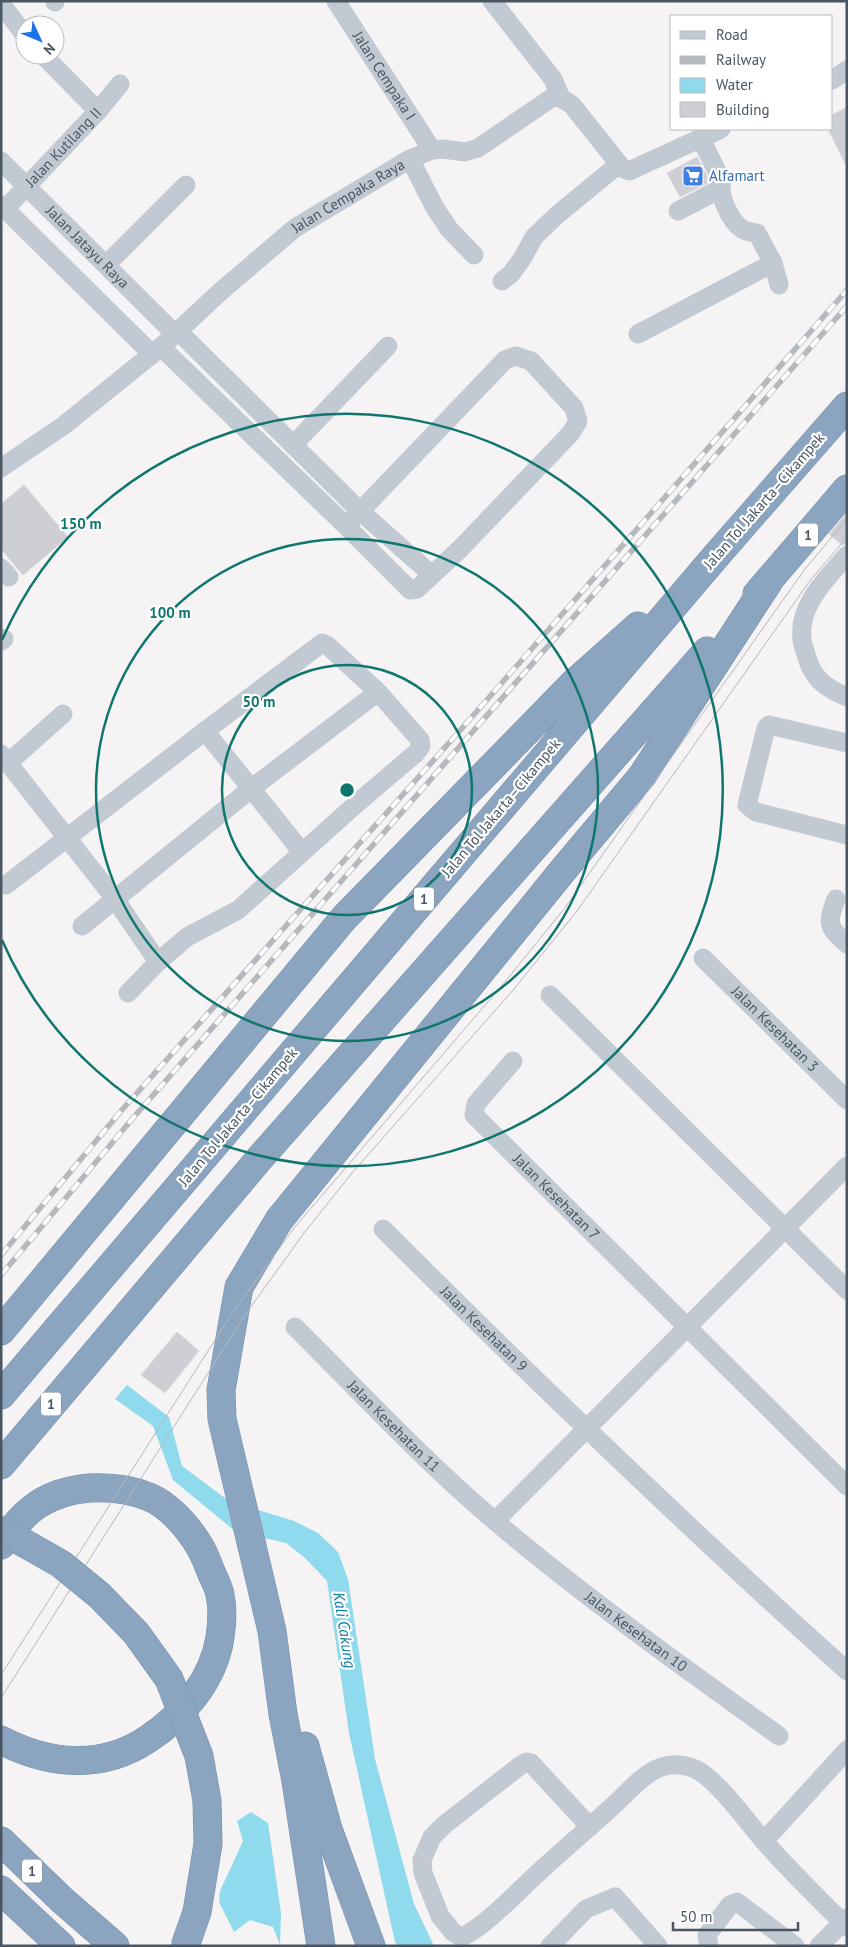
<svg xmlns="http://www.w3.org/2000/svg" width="848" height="1947" viewBox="0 0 848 1947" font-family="'PT Sans',sans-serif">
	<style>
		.water { fill: #90daee }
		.building { fill: #cdcfd5; stroke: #d7d9de }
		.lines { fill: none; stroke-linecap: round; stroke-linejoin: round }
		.highway-casing { stroke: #7690ad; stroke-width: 29 }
		.minor { stroke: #c1cad2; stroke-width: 19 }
		.highway { stroke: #8ba5c1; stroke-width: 28 }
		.tram { stroke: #b5b8bd; stroke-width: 1 }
		.rail-casing { stroke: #b5b8bd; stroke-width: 5.5 }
		.rail { stroke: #fff; stroke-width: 4; stroke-dasharray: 11; stroke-linecap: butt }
		.highway-bridge-casing { stroke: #7690ad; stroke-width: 29; stroke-linecap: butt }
		.highway-bridge { stroke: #8ba5c1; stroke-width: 28 }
		.ring { fill: none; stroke: #0f766e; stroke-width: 2.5 }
		.labels { text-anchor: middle; stroke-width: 4.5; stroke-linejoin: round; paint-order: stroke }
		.shield { fill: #fff; stroke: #808990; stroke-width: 1 }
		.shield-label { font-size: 14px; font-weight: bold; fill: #4a5661 }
		.street-label { font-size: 15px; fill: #4a5661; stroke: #fff }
		.shop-label { font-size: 15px; fill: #366cbe; stroke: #fff; text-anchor: start }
		.water-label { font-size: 16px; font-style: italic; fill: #0c7c9b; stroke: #fff }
		.centre { fill: #0f766e; stroke: #fff; stroke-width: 2.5 }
		.ring-label { font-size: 15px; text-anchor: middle; font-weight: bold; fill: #0f766e; stroke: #fff; stroke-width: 4.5; stroke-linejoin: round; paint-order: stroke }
	</style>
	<rect width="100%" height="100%" fill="#f5f3f3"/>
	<path class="water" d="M127,1385L169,1417L182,1466L229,1501L294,1521L318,1533L338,1552L348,1579L375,1759L414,1904L434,1946H398L395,1942L349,1733L327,1581L305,1558L286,1543L235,1531L173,1480L153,1426L115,1399Z
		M251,1812L268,1823L281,1913L280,1945L273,1927L250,1920L234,1932L219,1902L220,1891L243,1841L237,1821Z"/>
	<path class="building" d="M847,107V167L828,129H832V115Z
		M697,157L710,182L680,197L667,173Z
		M24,485L68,537L23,575L1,549V504Z
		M847,513V544L842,545L829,534Z
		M177,1332L199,1351L165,1393L141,1375Z"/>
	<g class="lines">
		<g class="highway-casing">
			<path id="highway" d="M757,594L847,489
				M1,1331L344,918L575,682L638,626
				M1,1395L716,556L847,406
				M1,1465L260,1158L707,651
				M1,1545C24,1509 47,1492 89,1488C109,1487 130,1489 149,1497C169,1505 189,1528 200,1547C205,1555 208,1565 212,1574C215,1581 219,1588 220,1595C223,1609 222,1624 220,1637C214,1679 183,1716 148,1739C102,1770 49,1765 1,1740
				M305,1746L328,1829L371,1946
				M1,1841L62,1900L115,1946
				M1,1890L61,1946
				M321,1946L296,1781L283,1714L272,1631L222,1419L221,1390L239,1287L279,1220L564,869L642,776L769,581"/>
		</g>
		<g class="minor">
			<path d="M55,1V2"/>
			<path id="s1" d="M336,1L432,150"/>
			<path d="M492,1L553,79L561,98"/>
			<path d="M1,4L25,35"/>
			<path d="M43,55L98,111"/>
			<path d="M832,80L847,70"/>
			<path d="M700,137L722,181C718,195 730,221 742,229C747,232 751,232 757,233L773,263L779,285"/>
			<path d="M410,159L435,208L449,229L474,255"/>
			<path id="s2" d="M1,161L175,334"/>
			<path d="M1,205L152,354"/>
			<path id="s3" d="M5,209L98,111L120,84"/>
			<path d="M678,211L720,189"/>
			<path d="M106,265L186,185"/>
			<path d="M502,281L511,274L522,259L534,237L557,215L619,164"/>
			<path d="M178,331L360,511L432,575"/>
			<path d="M638,334L773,263"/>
			<path d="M161,347L346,526L410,590L417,589L460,549L571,433L578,421L574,408L531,361L516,356L505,360L346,526"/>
			<path d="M293,445L388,346"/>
			<path id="s4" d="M1,468L63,426L161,347L220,292L295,228L410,159L432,150L443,149L465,152L478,148L553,97L561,98L572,105L619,164L624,169L629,171L721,129"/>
			<path d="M847,555C827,578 798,605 802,639C802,645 806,652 807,658C814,680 826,688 847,697"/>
			<path d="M1,568L9,577"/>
			<path d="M1,641L4,639"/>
			<path d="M205,731L302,852"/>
			<path d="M847,743L769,725L766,728L747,805L756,812L847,835"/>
			<path d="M1,754L115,899L158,962"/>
			<path d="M8,763L63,714"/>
			<path d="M6,885L205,731L322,643L327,645L378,692L420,740L421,746L416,753L355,805L238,910L187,937L158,962L128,993"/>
			<path d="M836,899C827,923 827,927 847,944"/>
			<path d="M82,926L252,788L378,692"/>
			<path id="s5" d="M703,958L847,1100"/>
			<path d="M550,995L847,1290"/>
			<path id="s6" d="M513,1061L476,1104L474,1115L847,1486"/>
			<path id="s7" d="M383,1229C534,1380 688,1528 847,1671"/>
			<path id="s8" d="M295,1327C361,1393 425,1462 496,1522C586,1598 683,1667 779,1736"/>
			<path d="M495,1521L847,1166"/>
			<path d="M590,1827L531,1763L527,1762L521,1765L444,1825L432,1837L422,1860L423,1873L440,1916L453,1932L461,1937C482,1930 520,1889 539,1872C564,1849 590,1827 615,1804C628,1792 642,1775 659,1768C671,1763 687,1764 699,1771C721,1785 745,1819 763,1840C789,1870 818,1898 847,1927"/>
			<path d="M764,1841L847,1750"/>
			<path d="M550,1946L586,1909L615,1897L658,1946"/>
			<path d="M709,1946L707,1935L730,1905L737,1902L795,1946"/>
			<path d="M819,1946L847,1918"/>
		</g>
		<use href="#highway" class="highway"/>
		<path class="tram" d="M1,1675L231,1315L294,1228L504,983L564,909L805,569L847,519
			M1,1698L245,1315L304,1233L352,1173L514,989L577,911L809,582L847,537"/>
		<g class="rail-casing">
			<path id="rail" d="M1,1255L121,1111L456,735L847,290
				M1,1275L133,1118L847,306"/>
		</g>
		<use href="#rail" class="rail"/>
		<g class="highway-bridge-casing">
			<path id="highway-bridge" d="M1,1530L61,1564L99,1595L136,1633L169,1679L199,1756L207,1801L208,1844L197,1912L185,1946"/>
		</g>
		<use href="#highway-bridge" class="highway-bridge"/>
	</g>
	<g class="ring">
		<circle cx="347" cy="790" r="125"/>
		<circle cx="347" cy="790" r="251"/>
		<path d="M2 640A376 376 0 1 1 2 940"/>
	</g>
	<defs>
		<g id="supermarket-square" transform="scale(1.125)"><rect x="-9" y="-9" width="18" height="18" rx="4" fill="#3f7fe0" stroke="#fff"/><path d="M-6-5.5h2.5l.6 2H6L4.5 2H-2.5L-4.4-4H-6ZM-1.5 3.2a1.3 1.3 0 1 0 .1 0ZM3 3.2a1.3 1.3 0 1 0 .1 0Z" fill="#fff"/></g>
	</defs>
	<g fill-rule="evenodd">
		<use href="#supermarket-square" x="693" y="176"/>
	</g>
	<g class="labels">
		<g class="shield">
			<rect x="798" y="523.5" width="20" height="23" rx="4"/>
			<rect x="414" y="887.5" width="20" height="23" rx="4"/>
			<rect x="41" y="1392.5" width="20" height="23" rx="4"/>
			<rect x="22" y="1859.5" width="20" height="23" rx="4"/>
		</g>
		<g class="shield-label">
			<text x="808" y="540">1</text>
			<text x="424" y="904">1</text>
			<text x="51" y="1409">1</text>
			<text x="32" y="1876">1</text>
		</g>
		<g class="street-label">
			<text dy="5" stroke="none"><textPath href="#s1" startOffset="89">Jalan Cempaka I</textPath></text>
			<text dy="5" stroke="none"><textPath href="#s3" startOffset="85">Jalan Kutilang II</textPath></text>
			<text dy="5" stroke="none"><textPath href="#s4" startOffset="442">Jalan Cempaka Raya</textPath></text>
			<text dy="5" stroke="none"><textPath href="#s2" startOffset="122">Jalan Jatayu Raya</textPath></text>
			<text transform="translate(764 501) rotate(-49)" y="5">Jalan Tol Jakarta–Cikampek</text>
			<text transform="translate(501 808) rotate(-50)" y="5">Jalan Tol Jakarta–Cikampek</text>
			<text dy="5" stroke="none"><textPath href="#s5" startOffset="101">Jalan Kesehatan 3</textPath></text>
			<text transform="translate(238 1117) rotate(-50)" y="5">Jalan Tol Jakarta–Cikampek</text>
			<text dy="5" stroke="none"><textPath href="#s6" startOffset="184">Jalan Kesehatan 7</textPath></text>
			<text dy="5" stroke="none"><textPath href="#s7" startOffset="142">Jalan Kesehatan 9</textPath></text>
			<text dy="5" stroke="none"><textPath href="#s8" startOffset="140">Jalan Kesehatan 11</textPath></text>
			<text dy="5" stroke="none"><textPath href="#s8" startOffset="458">Jalan Kesehatan 10</textPath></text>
		</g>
		<g class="shop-label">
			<text x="709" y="181">Alfamart</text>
		</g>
		<g class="water-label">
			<text transform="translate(345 1630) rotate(81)" y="6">Kali Cakung</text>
		</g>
	</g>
	<circle cx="347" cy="790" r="8" class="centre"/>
	<g class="ring-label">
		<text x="81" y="529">150 m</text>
		<text x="170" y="618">100 m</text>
		<text x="259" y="707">50 m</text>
	</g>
	<rect width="848" height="1947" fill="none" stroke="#4a5661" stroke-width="5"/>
	<rect x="670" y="15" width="162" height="115" fill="#ffffff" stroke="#b7bbc0"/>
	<rect x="680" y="31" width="25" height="8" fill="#c1cad2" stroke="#b7bbc0"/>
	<text x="716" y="40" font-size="15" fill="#4a5661">Road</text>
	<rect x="680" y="56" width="25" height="8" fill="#b5b8bd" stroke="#b7bbc0"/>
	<text x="716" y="65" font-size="15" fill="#4a5661">Railway</text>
	<rect x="680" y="78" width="25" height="15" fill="#90daee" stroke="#b7bbc0"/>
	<text x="716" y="90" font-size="15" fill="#4a5661">Water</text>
	<rect x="680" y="102" width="25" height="15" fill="#cdcfd5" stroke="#b7bbc0"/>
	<text x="716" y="115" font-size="15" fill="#4a5661">Building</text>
	<g transform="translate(40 40) rotate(134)"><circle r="24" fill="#ffffff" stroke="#b7bbc0"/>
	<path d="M0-4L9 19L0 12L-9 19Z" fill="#1a73e8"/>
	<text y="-8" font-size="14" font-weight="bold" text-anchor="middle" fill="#4a5661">N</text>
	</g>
	<path d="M673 1922v8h125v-8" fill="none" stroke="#4a5661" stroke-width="2.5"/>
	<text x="680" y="1922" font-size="15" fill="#4a5661" stroke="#ffffff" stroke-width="4" paint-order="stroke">50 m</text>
</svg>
